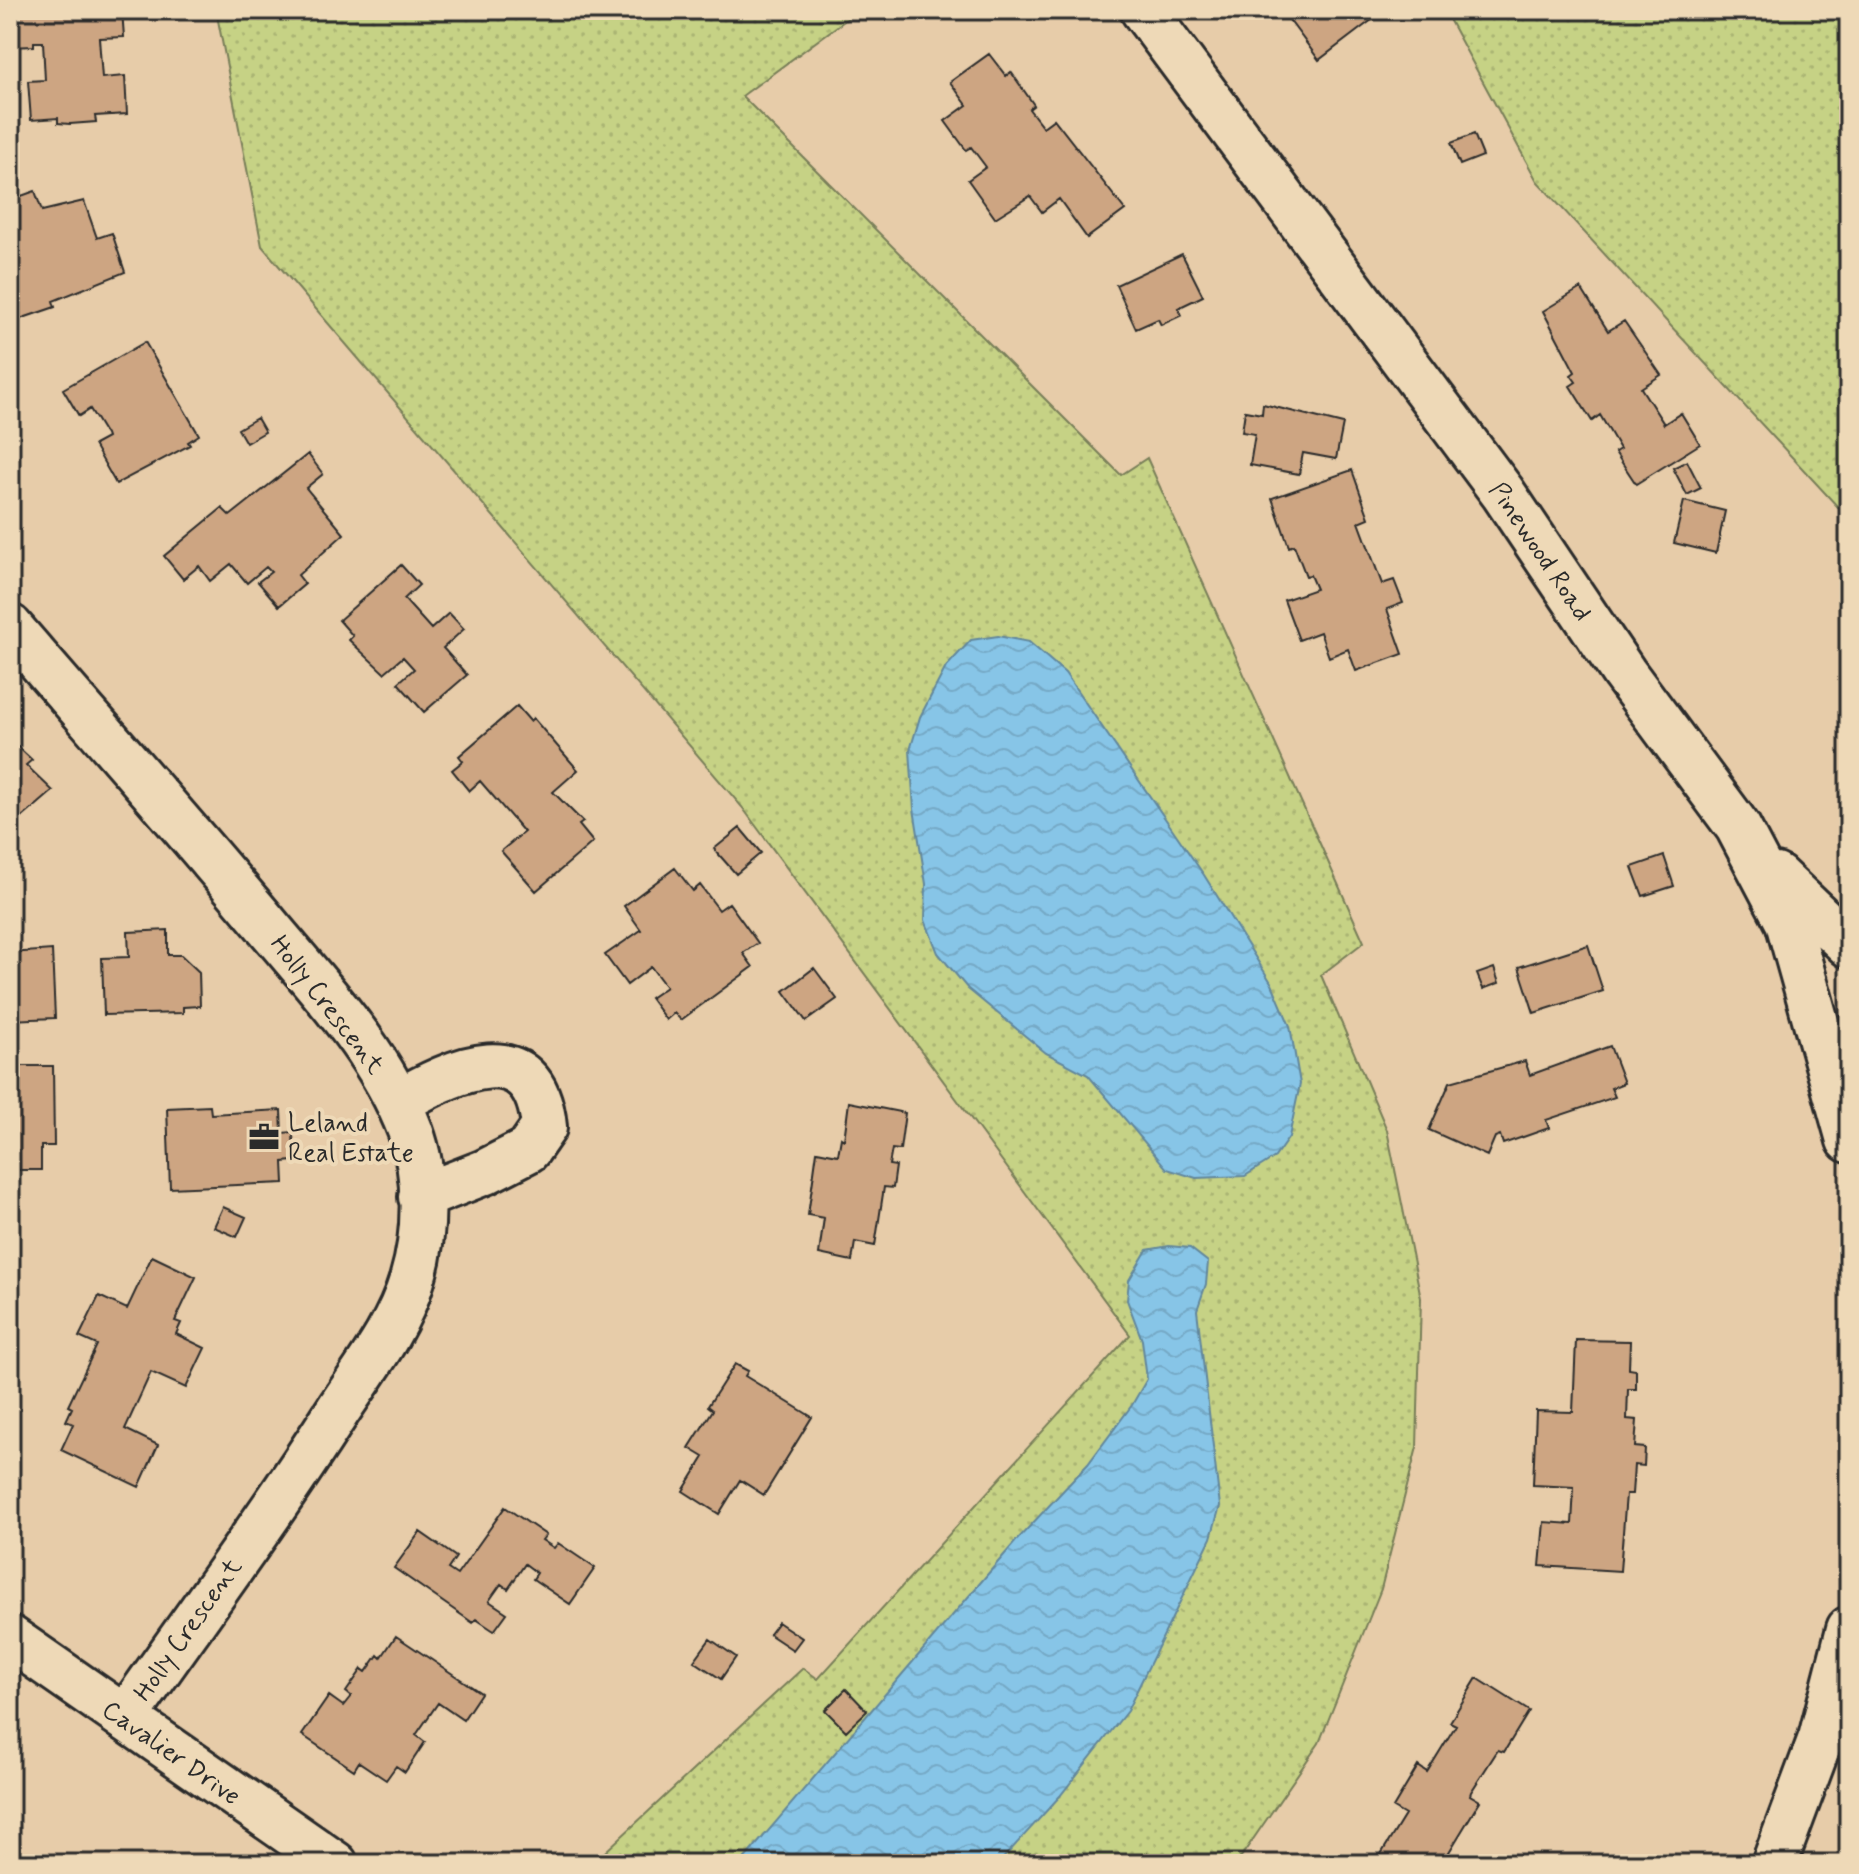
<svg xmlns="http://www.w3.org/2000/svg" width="1859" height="1874" viewBox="0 0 1859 1874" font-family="Mynerve,sans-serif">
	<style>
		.grass { fill: url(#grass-dots); stroke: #787e58; stroke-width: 2 }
		.water { fill: url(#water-waves); stroke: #62879c; stroke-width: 2 }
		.building { fill: #cda582; stroke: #2b2b2b; stroke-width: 2 }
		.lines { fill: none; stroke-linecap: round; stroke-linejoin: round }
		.street-casing { stroke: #2b2b2b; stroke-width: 50 }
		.secondary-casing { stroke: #2b2b2b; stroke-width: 50 }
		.street { stroke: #eed9b7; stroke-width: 44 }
		.secondary { stroke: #eed9b7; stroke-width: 44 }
		.labels { text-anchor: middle; stroke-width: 8; stroke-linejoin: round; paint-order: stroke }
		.street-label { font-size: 26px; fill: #2b2b2b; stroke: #eed9b7 }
		.poi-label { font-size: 26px; fill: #2b2b2b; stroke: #eed9b7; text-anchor: start }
	</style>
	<defs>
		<pattern id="grass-dots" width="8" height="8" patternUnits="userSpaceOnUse" patternTransform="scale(2)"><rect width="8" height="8" fill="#c6d285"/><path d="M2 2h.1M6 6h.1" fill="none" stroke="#aab473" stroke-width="1.8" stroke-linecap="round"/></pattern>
		<pattern id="water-waves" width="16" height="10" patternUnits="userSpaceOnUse" patternTransform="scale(2)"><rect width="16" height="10" fill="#87c5e7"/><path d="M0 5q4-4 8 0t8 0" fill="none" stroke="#75a9c6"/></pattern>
	</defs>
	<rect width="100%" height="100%" fill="#e7cca9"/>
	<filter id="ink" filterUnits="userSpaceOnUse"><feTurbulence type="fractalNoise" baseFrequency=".0125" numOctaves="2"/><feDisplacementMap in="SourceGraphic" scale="16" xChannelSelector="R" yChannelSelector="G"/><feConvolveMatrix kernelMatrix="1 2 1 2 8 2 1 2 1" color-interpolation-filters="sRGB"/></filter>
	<g filter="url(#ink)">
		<path class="grass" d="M216,10H859L742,96L1121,475L1147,458L1364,942L1321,975L1387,1130L1421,1298L1417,1447L1381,1589L1319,1743L1236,1864H592L803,1668L818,1679L1130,1335L742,807L262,246Z
			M1444,10H1849V519L1537,181Z"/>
		<path class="water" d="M998,636L1029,642L1065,673L1204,875L1272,984L1290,1026L1300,1084L1289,1137L1275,1157L1245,1176L1196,1178L1167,1169L1088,1075L1046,1053L968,989L938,953L925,920L926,884L914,809L910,750L920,717L946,667L971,640Z
			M1169,1246L1190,1248L1208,1262L1206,1284L1197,1310L1220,1506L1211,1538L1127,1711L1060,1796L998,1864H740L1016,1541L1088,1464L1132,1405L1147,1379L1142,1340L1127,1300L1129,1280L1147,1250Z"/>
		<path class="building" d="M10,10H122L124,37L99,38L102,78L125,76L127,114L95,116L96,122L70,124L58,123V118L31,120L28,81L45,80L43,42H34V46L10,47Z
			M1288,10H1378L1381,13L1319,60L1284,13Z
			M989,54L1006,76L1011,72L1034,105L1029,109L1043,127L1054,119L1125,210L1087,238L1059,199L1042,212L1030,196L995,218L968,180L986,167L971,147L966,150L945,121L967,105L950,82Z
			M1474,134L1483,156L1460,165L1451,143Z
			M35,191L42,211L84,201L97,238L112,233L125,272L53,301L55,307L11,322L10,275L20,271L10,243V200Z
			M1182,254L1203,296L1178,308L1182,315L1161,325L1158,319L1136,329L1116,285Z
			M1581,288L1608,331L1624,321L1661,375L1641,388L1664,424L1681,413L1700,444L1636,484L1615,452L1620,449L1600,415L1592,421L1570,386L1576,382L1571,375L1575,372L1543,311Z
			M145,342L199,435L188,442L190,445L116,484L94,445L107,438L106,435L90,409L79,416L63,389Z
			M1263,404L1343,424L1336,459L1303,453L1299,474L1250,465L1255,434L1242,432L1245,411L1262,414Z
			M257,418L265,432L246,443L238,429Z
			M308,454L323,474L306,488L344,534L298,575L305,584L279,606L258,582L271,572L266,567L247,583L231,564L210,581L199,566L183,579L164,556L222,508L230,516Z
			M1687,461L1701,488L1687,495L1673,468Z
			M1352,470L1369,518L1359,522L1382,584L1394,580L1403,603L1387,609L1403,654L1356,671L1348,649L1329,657L1320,632L1299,640L1284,600L1316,589L1310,575L1306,576L1294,545L1289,547L1272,498Z
			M1684,501L1725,511L1716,553L1674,543Z
			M401,565L419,585L404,599L431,629L449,613L464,629L443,648L467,675L424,712L398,683L414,669L403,657L384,673L349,640L353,636L339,620Z
			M517,706L530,721L533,718L578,770L553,792L583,822L579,825L593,842L536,891L501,851L524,832L480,781L469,791L452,770L463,761L459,756Z
			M17,746L32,760L26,765L53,791L10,828V751Z
			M740,828L761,853L736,874L714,849Z
			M1664,856L1674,886L1643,896L1632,867Z
			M675,868L693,891L700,885L719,910L729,903L758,943L743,953L753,967L681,1020L674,1013L666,1020L650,998L666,987L651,967L627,985L605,955L641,930L624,906Z
			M168,930V955H181L199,972L200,1006L183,1007V1013L104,1015L102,958L129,957L128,932Z
			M1588,945L1603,991L1534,1013L1519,967Z
			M52,950L55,1018L10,1020V953Z
			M814,968L837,999L806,1021L784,991Z
			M1494,968L1499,983L1483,989L1477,974Z
			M1610,1046L1624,1083L1611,1088L1615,1097L1546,1120L1549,1128L1503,1144L1500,1135L1495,1137L1487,1156L1429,1130L1450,1082L1525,1061L1530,1075Z
			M10,1066H53L54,1146H41V1170H12Z
			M849,1102L905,1113L900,1150L892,1149L889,1165L896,1166L893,1188L884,1187L875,1246L855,1242L852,1261L819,1254L824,1218L808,1215L817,1151L838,1155L841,1138L844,1140Z
			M210,1106L211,1114L281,1110L282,1133L293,1132L294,1161L283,1162L284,1183L170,1188L167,1108Z
			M223,1207L246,1217L237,1237L214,1227Z
			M152,1256L196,1277L175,1321L181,1323L176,1334L205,1348L186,1388L151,1372L125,1429L158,1445L139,1487L61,1450L73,1424L66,1421L72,1408L68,1406L97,1345L79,1337L99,1296L127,1309Z
			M1576,1340L1630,1341L1629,1369L1636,1370V1389H1628L1627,1419L1637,1420L1635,1447L1645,1448L1644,1466L1634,1465L1632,1494H1626L1620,1571L1540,1566L1544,1522L1572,1524L1574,1487L1533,1485L1536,1411L1573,1412Z
			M735,1364L748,1371L745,1376L812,1417L764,1495L740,1480L719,1514L683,1491L704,1457L689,1448L713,1410L708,1406Z
			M505,1507L546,1535L542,1540L554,1548L558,1543L595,1568L570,1604L533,1579L537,1573L525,1564L508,1589L501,1584L489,1601L507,1613L494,1631L476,1619L473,1623L394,1568L420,1532L456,1557L448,1569L457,1575Z
			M778,1622L802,1638L793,1650L769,1634Z
			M396,1636L481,1693L463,1720L438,1703L416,1735L425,1742L405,1772L396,1766L386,1780L359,1762L354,1770L302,1735L329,1696L343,1706L351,1696L346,1692L362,1669L366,1672L378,1655L381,1658Z
			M710,1639L736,1657L721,1679L694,1661Z
			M1477,1678L1529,1711L1504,1752L1498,1750L1471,1792L1470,1795L1480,1801L1443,1862L1436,1858L1433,1864H1375L1405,1815L1393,1808L1418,1766L1427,1772L1456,1725L1450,1722Z
			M846,1689L867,1711L846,1731L825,1710Z"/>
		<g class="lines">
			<g class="street-casing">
				<path id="street" d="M1143,10L1503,493L1624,673L1738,827L1788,922L1849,1140
					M10,627C97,728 185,827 270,929C322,991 381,1053 410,1130C427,1175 426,1234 412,1280C398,1328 364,1371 337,1412C270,1517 196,1617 125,1718
					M1776,876L1849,945
					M398,1102C453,1070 535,1031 544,1127L528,1150L485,1172L421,1197
					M1774,1864L1821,1738L1849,1629"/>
			</g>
			<g class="secondary-casing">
				<path id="secondary" d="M10,1638L335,1864"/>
			</g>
			<use href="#street" class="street"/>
			<use href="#secondary" class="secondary"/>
		</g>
	</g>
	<defs>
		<g id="office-bare" transform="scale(2.4)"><path d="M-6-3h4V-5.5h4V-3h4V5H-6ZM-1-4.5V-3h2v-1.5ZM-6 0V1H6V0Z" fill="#2b2b2b" stroke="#eed9b7" stroke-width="2.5" paint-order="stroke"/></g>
	</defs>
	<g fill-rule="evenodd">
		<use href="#office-bare" x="264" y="1137"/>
	</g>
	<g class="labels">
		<g class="street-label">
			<text transform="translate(1541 551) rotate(56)" y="9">Pinewood Road</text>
			<text transform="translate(328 1004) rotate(52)" y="9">Holly Crescent</text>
			<text transform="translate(187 1629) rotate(-55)" y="9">Holly Crescent</text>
			<text transform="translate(172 1752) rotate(35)" y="9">Cavalier Drive</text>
		</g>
		<g class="poi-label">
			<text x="288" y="1131">Leland<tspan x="288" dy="30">Real Estate</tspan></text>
		</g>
	</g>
	<rect width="1859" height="1874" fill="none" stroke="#eed9b7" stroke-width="40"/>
	<rect x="20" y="20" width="1819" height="1834" fill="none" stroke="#2b2b2b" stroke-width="3" filter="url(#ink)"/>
</svg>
